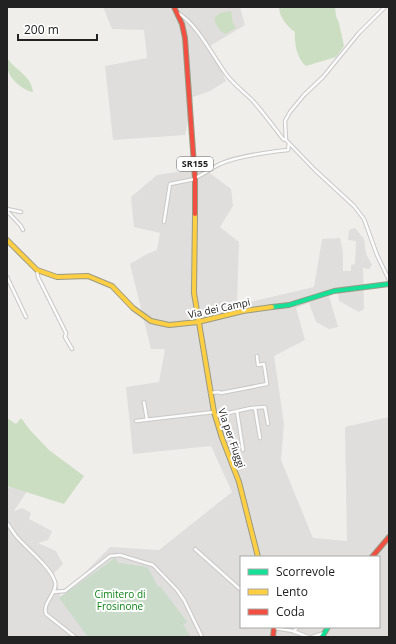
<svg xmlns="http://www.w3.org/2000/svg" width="396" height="644" viewBox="0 0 396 644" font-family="'Open Sans',sans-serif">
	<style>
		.residential { fill: #dfdedc; fill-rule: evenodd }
		.forest { fill: #cbdec1 }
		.cemetery { fill: #cadbca }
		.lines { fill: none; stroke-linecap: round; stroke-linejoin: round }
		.street-casing { stroke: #c9c8c7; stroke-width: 4.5 }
		.fast-casing { stroke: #999a82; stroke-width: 6 }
		.slow-casing { stroke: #999a82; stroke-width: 6 }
		.jam-casing { stroke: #999a82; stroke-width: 6 }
		.street { stroke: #fdfcfc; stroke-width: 2.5 }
		.fast { stroke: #16e098; stroke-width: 4 }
		.slow { stroke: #ffcf43; stroke-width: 4 }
		.jam { stroke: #f24e42; stroke-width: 4 }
		.labels { text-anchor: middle; stroke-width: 4; stroke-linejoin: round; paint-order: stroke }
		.shield { fill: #fff; stroke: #646464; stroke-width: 1 }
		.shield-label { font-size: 9px; font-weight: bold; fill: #222 }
		.street-label { font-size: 10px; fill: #222; stroke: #fff }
		.park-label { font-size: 10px; fill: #0c8416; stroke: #fff }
	</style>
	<rect width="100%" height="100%" fill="#f0eeeb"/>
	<path class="residential" d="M103,7H240L245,25L210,46L226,81L210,91L193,97L185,135L113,140L105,66L147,58L144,30L112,29Z
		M203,168L231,189L233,206L220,227L239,242L237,305L314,287L322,239L340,238L343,252V271H351V265L355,264L356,241L348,240L349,230L355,228L364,239L366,254L372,265L369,269L363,268L364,309L359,312L339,301L338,293L329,296L338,327L329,329L316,322L309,303L296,308L305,340L274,356L284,424L281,460L313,538L347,541L345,427L389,417V637H7V488L16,484L28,490L14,511L22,508L31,513L29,519L52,531L48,540L38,543L56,551L63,564L54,573L61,597L110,547L159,550L232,492L211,446L133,454L126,387L159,382L165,349H151L130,264L147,254L157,250L160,233L134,227L131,197L157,175ZM241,557H379V627H241Z"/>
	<path class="forest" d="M279,7H335L336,16L339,23L344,46L336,57L306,66C297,59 294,43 295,32C288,27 279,17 279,7Z
		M231,11L233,23L236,28L225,34C219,31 214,23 215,17L220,13Z
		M7,58C16,71 31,75 33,92C24,91 11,80 8,71C6,68 7,62 7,58Z
		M7,418L16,424L21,418L30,430L49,450L84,476L64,504L7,486Z"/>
	<path class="cemetery" d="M115,558L119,563L147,567C152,574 154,580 158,587L160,586L187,622L183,625L191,637H88L59,598Z"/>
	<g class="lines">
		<g class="street-casing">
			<path id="street" d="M385,7L359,33L323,77L304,95L290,112L285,121L286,140L315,170L354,206L364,219L377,255L389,280
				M178,13C198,25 212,55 226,74C233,84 243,91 252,100C263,112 273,126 283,139L286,140
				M195,178C204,174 212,168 220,164C237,156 270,152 288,150L289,143
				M7,209L21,212
				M7,211L21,226L23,230
				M164,222L170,184L195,179
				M37,270L38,277L66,333L65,337L72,349
				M7,277L26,317
				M210,393L218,392L221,393L267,384L264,364L258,365L257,356
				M144,402L147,420
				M255,408L260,438
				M237,411L243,450
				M215,416L251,408L265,407L268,424
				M136,421L214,412
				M7,523C10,527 13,532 16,536C26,548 51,567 55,582C58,593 42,602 46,614L75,637
				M195,549L241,590
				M53,592L65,591L110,556L120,555L146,563L153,565L177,590L184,600L202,637
				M274,628L293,631L308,637
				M294,632L297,627
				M312,637L324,633"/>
		</g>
		<g class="fast-casing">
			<path id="fast" d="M272,307L289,305L334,291L389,284
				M322,637L328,627"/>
		</g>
		<g class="slow-casing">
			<path id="slow" d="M195,214L194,293L214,412L222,438L239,482L258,557
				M7,240L37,270L57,277L88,276L112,286L133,308L151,321L169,325L198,322L243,311L272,307"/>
		</g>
		<g class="jam-casing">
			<path id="jam" d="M174,7L182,24L185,38L195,179V214
				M372,557L389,537
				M273,637L274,627"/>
		</g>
		<use href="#street" class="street"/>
		<use href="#fast" class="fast"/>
		<use href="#slow" class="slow"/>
		<use href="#jam" class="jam"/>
	</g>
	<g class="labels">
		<rect class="shield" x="177" y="157" width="36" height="14" rx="3"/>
		<g class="shield-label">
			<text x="195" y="167">SR155</text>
		</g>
		<g class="street-label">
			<text transform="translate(219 308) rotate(-12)" y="4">Via dei Campi</text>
			<text transform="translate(232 438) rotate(71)" y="4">Via per Fiuggi</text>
		</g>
		<g class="park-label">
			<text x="120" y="598">Cimitero di<tspan x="120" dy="12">Frosinone</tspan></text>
		</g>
	</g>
	<rect width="396" height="644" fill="none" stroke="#222222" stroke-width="16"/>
	<rect x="240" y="556" width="140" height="72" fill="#ffffff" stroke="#a7a7a7"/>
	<rect x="248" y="569" width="20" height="6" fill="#16e098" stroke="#a7a7a7"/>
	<text x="276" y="576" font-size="12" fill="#222222">Scorrevole</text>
	<rect x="248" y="589" width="20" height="6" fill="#ffcf43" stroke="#a7a7a7"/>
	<text x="276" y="596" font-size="12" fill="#222222">Lento</text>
	<rect x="248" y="609" width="20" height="6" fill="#f24e42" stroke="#a7a7a7"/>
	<text x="276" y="616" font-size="12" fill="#222222">Coda</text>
	<path d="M18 34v6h79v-6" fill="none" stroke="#222222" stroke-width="2"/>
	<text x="24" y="34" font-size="12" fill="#222222" stroke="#ffffff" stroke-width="3" paint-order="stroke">200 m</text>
</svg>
